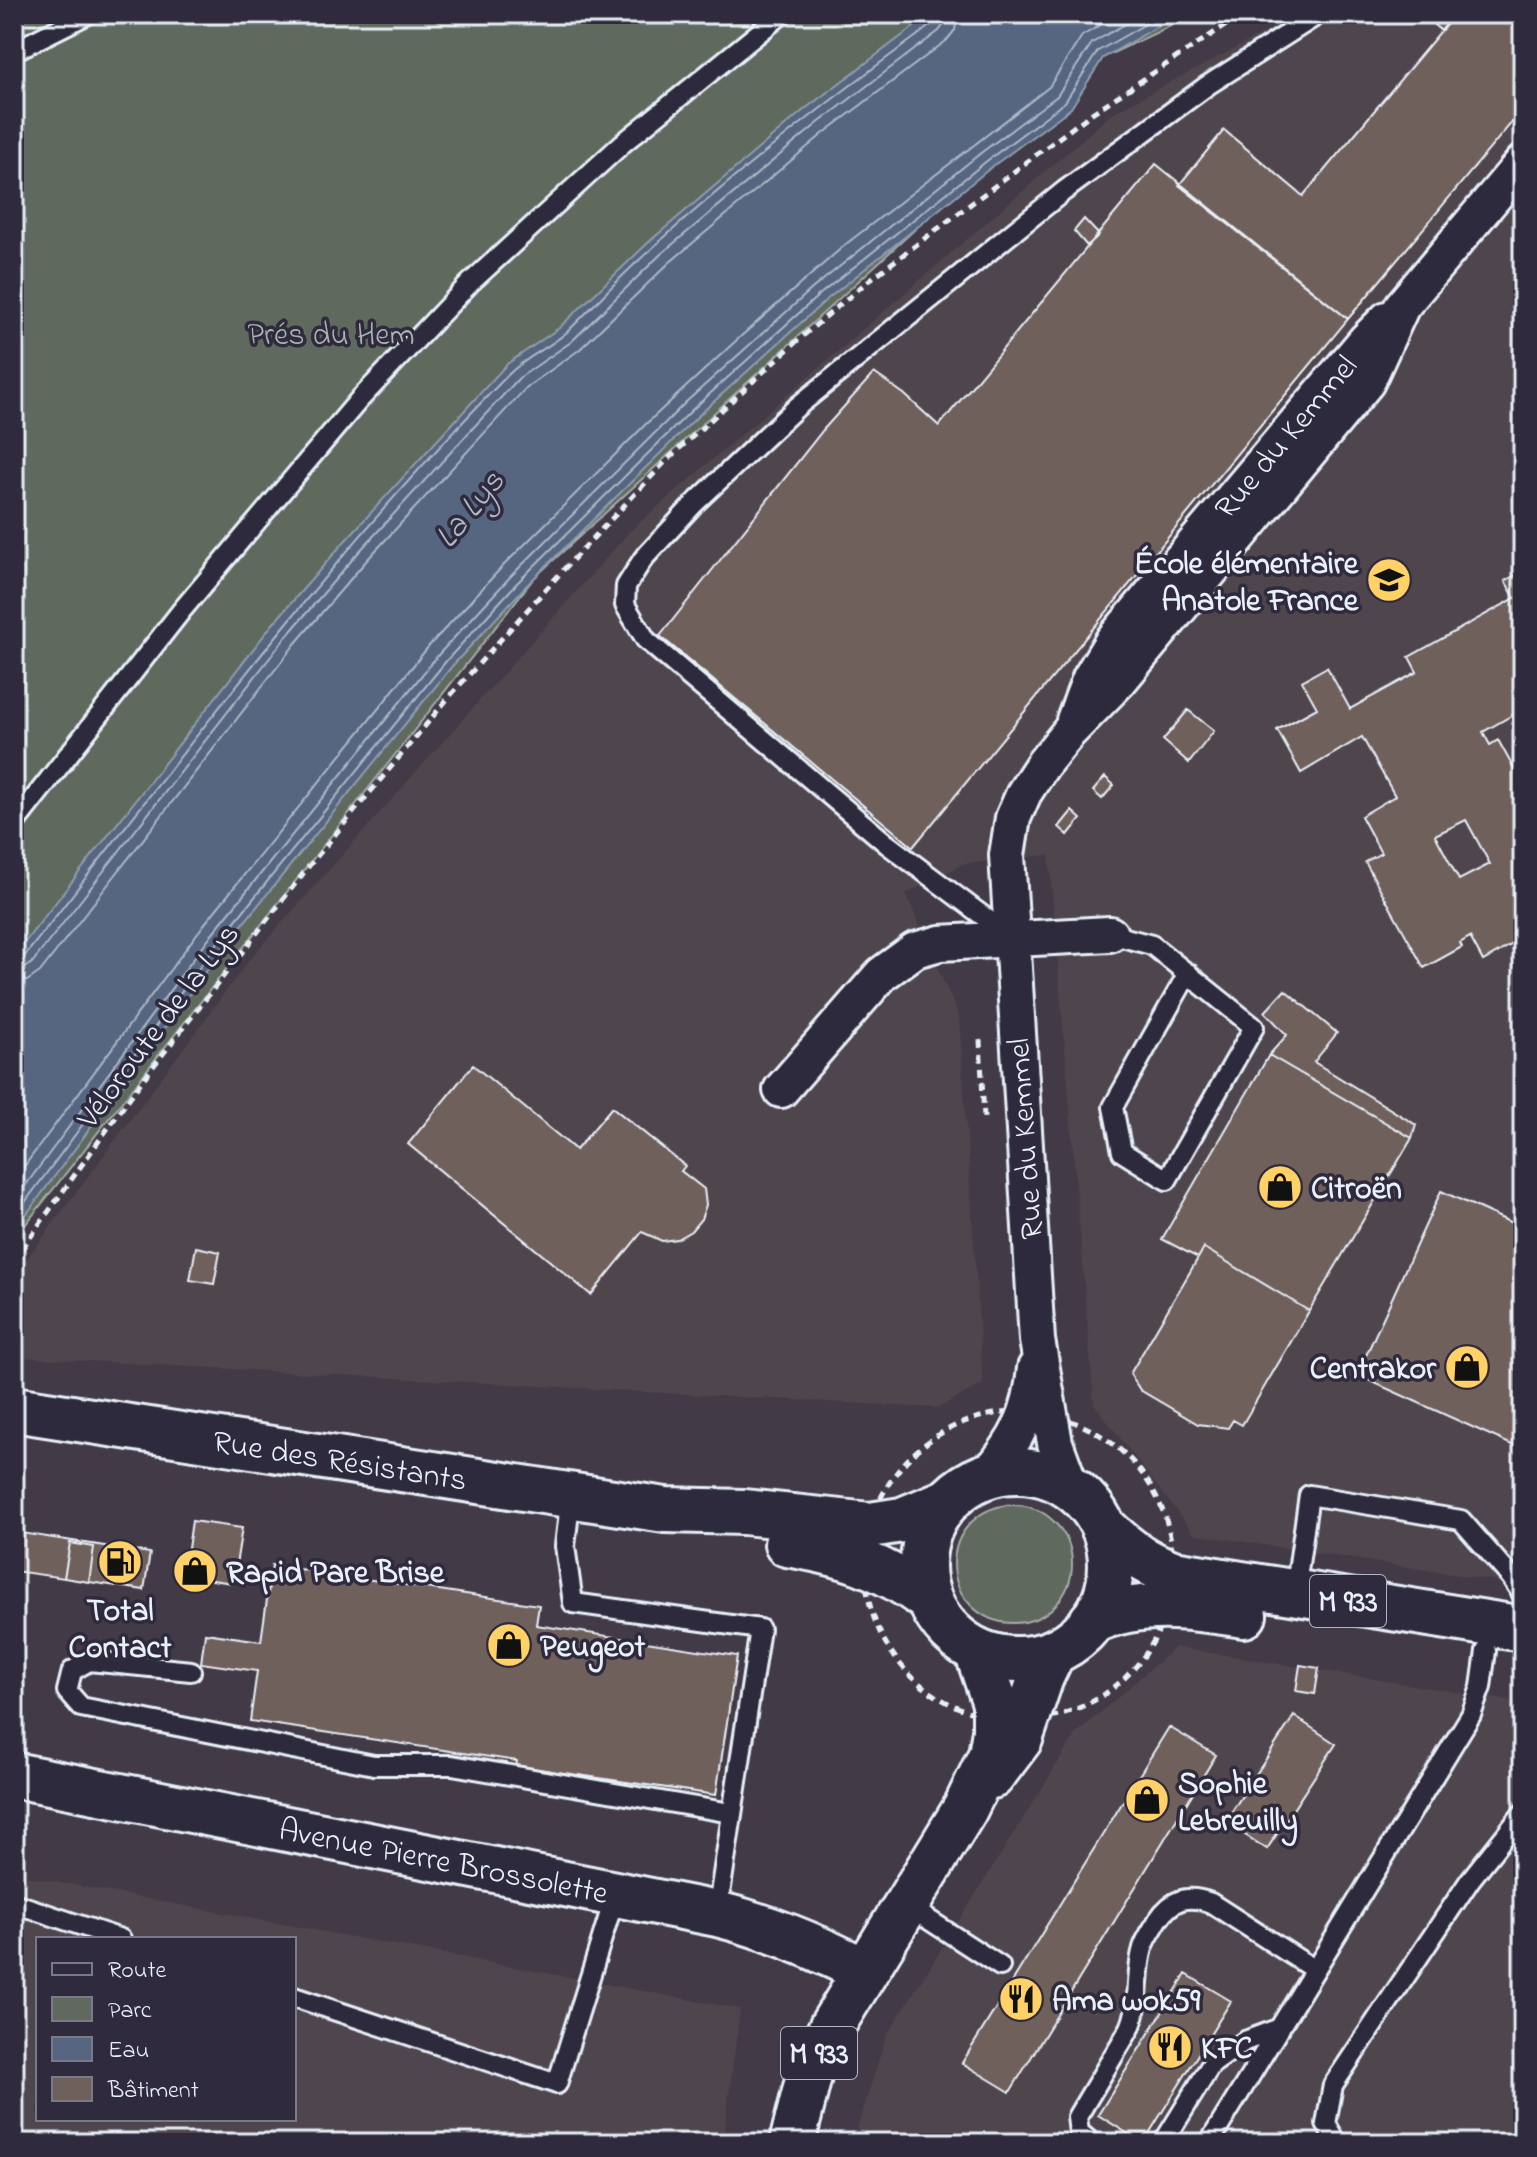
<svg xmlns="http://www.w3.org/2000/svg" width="1537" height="2157" viewBox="0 0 1537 2157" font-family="'Indie Flower',sans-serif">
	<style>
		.built { fill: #50454d; fill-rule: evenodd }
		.green { fill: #60695d; stroke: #a4adaa; stroke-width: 2 }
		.water { fill: #566580; stroke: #909db0; stroke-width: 2 }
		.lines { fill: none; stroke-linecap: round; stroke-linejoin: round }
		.shore { stroke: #aeb9c8; stroke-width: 2 }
		.building { fill: #6f605c; stroke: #e8f1f8; stroke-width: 2; fill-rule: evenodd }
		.lane-casing { stroke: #e8f1f8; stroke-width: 24 }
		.street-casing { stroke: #e8f1f8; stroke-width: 40 }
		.secondary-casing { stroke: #e8f1f8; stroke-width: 50 }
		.primary-casing { stroke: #e8f1f8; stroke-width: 50 }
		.path { stroke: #e8f1f8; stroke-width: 5; stroke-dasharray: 8 6; stroke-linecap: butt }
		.lane { stroke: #2f2a3d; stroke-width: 18 }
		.street { stroke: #2f2a3d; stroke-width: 34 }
		.secondary { stroke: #2f2a3d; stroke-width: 44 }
		.primary { stroke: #2f2a3d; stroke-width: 44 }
		.labels { text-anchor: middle; stroke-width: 7; stroke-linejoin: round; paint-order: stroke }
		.shield { fill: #2f2a3d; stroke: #b0b5c0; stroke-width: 2 }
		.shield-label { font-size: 30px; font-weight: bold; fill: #e8f1f8 }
		.park-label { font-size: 32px; fill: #abb4b2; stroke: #2f2a3d }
		.street-label { font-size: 32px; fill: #e8f1f8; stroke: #2f2a3d }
		.poi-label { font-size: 32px; font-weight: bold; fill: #e8f1f8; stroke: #2f2a3d; text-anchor: start }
		.water-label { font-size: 34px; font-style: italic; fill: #aeb9c8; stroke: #2f2a3d }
	</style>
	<rect width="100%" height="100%" fill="#423a46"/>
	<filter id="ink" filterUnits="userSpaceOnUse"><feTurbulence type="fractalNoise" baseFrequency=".0125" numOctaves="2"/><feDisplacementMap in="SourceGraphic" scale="16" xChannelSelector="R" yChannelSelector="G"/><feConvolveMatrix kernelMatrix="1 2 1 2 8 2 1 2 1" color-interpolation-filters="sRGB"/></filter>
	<g filter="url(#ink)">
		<path class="built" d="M1300,14H1523V241L1518,247L1523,243V1549L1509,1583L1194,1534L1094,1404L1049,855L963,864L906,894L959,1017L983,1384L938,1408L14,1357V1276L249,960L631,530L1114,112Z
			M1175,1647L1523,1703V2143H855V2135L886,2037L1076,1734Z
			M14,1874L740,2009L723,2143H14ZM38,1939H294V2119H38Z"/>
		<path class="green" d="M14,14H1196L1102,58L534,578L14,1239Z
			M954 1564a59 59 0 1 1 118 0a59 59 0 1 1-118 0Z"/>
		<path class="water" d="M931,14H1179L1103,58L1071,108L993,166L825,301L699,415L524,588L453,665L225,946L14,1231V956L272,625L344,542L507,364L559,328L650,241L805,109Z"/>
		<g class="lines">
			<path class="shore" d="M14,960L24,957C180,758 331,554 509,374C526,357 549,348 567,332C590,310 612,285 636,263C725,181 821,106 918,35L933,23L936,14
				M14,970L23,969L32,963L286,637L357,554L519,378L571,342L661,254L817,124L939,31L945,23L946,14
				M14,982L27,981L40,972L295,644L366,561L527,387L579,350L669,263L824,133L946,41L955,30L958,14
				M14,1180L202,927L429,646L502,567L647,423L739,338L846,244L1049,87L1082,36L1119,14
				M14,1201L211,935L439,654L511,576L686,402L813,288L982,152L1057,96L1092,43L1143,14
				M14,1217L219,941L447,660L518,582L693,409L819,295L988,160L1065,102L1098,51L1163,14"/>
		</g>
		<path class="building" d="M1425,14H1455L1441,31L1424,16Z
			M1455,14H1523V109L1348,319L1179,185L1224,130L1303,196Z
			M1156,164L1348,319L913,847L660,636L823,430L874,373L904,394L939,426Z
			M1084,219L1099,235L1087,246L1074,231Z
			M1523,571V709L1483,732L1490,745L1498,740L1518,776L1523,773V938L1483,961L1470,937L1460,943L1462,947L1424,968L1365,862L1381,853L1361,816L1395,796L1362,737L1301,773L1277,730L1317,708L1302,681L1327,667L1350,709L1417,672L1409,657L1515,598L1505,581ZM1466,820L1490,864L1459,880L1435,835Z
			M1188,710L1214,731L1189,763L1163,740Z
			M1105,777L1114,785L1102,799L1093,791Z
			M1072,811L1081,819L1068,835L1059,827Z
			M1285,990L1337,1033L1314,1062L1416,1125L1412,1138L1269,1055L1287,1035L1265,1012Z
			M1269,1055L1412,1138L1309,1311L1204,1248L1198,1258L1162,1239Z
			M473,1065L576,1150L612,1107L685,1166L681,1171L704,1189L706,1205L701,1219L691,1231L677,1239L662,1241L642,1232L591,1295L408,1144Z
			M1441,1191L1523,1228V1450L1357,1375Z
			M196,1247L220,1252L214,1284L190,1280Z
			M1204,1248L1309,1311L1242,1425L1233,1420L1228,1428L1198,1424L1140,1390L1130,1374Z
			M192,1521L242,1528L233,1583L184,1576Z
			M15,1532L150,1553L144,1590L89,1582L94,1547L70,1543L64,1578L14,1571Z
			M70,1543L94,1547L89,1582L64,1578Z
			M272,1565L539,1605L536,1625L737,1656L716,1795L516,1766L517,1761L250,1721L257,1671L201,1663L205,1633L261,1641Z
			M1300,1665L1319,1668L1315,1694L1296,1691Z
			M1294,1716L1336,1744L1267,1849L1225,1822Z
			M1169,1727L1216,1755L1010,2092L962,2063Z
			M1186,1974L1231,2001L1143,2143L1098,2115Z"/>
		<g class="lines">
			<g class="lane-casing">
				<path id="lane" d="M14,51L88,14
					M14,824L182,610L359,400L470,283L623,143L782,14
					M1110,934L1152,945L1254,1027L1167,1180L1122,1152L1113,1107L1188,973
					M1011,937L887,844L646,640L625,605L626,586L643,559L694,504L798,406L1064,191L1208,85L1319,14
					M571,1495L565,1546L573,1603L760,1629L717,1914
					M1295,1592L1309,1495L1461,1520L1511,1577L1523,1595
					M191,1671L89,1661L72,1671L67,1691L81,1707L374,1765H452L731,1813
					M14,1903L121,1939
					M906,1905L1000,1966
					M294,1997L557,2084L616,1893
					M1092,2143L1079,2132L1077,2117L1130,2028C1141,2003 1135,1974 1143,1948C1146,1938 1153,1929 1158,1920C1172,1899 1187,1894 1211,1903L1315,1970
					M1163,2143L1211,2065L1245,2041L1280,2028
					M1209,2143L1471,1715L1481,1687L1486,1651
					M1337,2143L1326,2124L1333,2085L1470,1880L1523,1813"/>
			</g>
			<g class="street-casing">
				<g id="street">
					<path id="s1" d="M1074,720L1090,678L1113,640L1366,340L1387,319"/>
					<path d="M781,1090L882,974L915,950L940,943L1110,934"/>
					<path d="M987,1475C1017,1441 1031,1414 1035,1368"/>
					<path d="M1072,1489L1055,1443L1037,1340L1007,855L1013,818L1024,793L1043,764L1069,732L1120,680L1367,382L1402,306L1523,162"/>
				</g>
			</g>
			<g class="secondary-casing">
				<g id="secondary">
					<path id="s2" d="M14,1409L665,1510L744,1512L870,1525L902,1520L948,1501"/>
					<path d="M787,1544C843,1553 882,1565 928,1599"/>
					<path id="s3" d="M14,1775L717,1914C770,1927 816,1946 864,1971"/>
				</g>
			</g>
			<g class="primary-casing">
				<path id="primary" d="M923 1565a94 94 0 1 1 188 0a94 94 0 1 1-188 0Z
					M1103,1527C1125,1548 1144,1563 1173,1573L1523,1629
					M1092,1621C1142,1599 1191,1607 1244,1615
					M992,1776L1020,1739L1041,1677L1053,1652
					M792,2143L810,2072L832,2026L965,1809L991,1755L995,1731V1703L977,1651"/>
			</g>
			<path class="path" d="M980,1040L984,1118
				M14,1260L138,1086L309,866L449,697L565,568L668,459L797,341L868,281L1092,113L1243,14
				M865 1566a154 154 0 1 1 308 0a154 154 0 1 1-308 0Z"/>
			<use href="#lane" class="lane"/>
			<use href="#street" class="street"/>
			<use href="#secondary" class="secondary"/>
			<use href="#primary" class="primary"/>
		</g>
	</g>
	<defs>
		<g id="school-disc" transform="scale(2.3)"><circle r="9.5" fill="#ffd166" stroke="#2f2a3d"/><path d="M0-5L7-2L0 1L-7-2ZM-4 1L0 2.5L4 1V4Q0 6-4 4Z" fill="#111"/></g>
		<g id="shop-disc" transform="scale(2.3)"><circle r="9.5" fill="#ffd166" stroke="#2f2a3d"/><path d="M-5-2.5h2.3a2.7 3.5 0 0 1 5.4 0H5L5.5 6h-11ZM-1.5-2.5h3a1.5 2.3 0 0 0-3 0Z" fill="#111"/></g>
		<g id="fuel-disc" transform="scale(2.3)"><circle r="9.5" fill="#ffd166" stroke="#2f2a3d"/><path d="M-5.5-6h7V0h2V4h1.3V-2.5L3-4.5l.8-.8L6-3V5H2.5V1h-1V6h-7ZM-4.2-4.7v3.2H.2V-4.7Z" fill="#111"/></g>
		<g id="restaurant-disc" transform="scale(2.3)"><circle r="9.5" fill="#ffd166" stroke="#2f2a3d"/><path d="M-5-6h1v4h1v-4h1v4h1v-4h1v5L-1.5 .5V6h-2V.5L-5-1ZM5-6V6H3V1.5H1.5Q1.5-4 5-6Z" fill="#111"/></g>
	</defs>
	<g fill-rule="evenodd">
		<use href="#school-disc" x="1389" y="580"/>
		<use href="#shop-disc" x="1280" y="1187"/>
		<use href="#shop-disc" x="1467" y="1367"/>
		<use href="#fuel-disc" x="120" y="1562"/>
		<use href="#shop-disc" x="195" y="1571"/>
		<use href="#shop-disc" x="509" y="1645"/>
		<use href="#shop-disc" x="1147" y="1800"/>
		<use href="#restaurant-disc" x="1021" y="1999"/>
		<use href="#restaurant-disc" x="1170" y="2047"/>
	</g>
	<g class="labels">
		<g class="shield">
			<rect x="1310" y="1575" width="76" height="52" rx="6"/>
			<rect x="781" y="2027" width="76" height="52" rx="6"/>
		</g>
		<g class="shield-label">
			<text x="1348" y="1611">M 933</text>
			<text x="819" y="2063">M 933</text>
		</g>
		<g class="park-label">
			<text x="331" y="344">Prés du Hem</text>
		</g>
		<g class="street-label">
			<text dy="11" stroke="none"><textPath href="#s1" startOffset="356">Rue du Kemmel</textPath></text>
			<text transform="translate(157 1025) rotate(-53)" y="11">Véloroute de la Lys</text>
			<text transform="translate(1024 1139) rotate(-94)" y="11">Rue du Kemmel</text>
			<text dy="11" stroke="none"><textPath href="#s2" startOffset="330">Rue des Résistants</textPath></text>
			<text dy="11" stroke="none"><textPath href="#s3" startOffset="438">Avenue Pierre Brossolette</textPath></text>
		</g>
		<g class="poi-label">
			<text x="1358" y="573" text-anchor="end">École élémentaire<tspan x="1358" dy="37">Anatole France</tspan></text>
			<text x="1311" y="1198">Citroën</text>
			<text x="1436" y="1378" text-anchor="end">Centrakor</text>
			<text x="226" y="1582">Rapid Pare Brise</text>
			<text x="120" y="1620" text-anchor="middle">Total<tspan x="120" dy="37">Contact</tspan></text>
			<text x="540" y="1656">Peugeot</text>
			<text x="1178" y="1793">Sophie<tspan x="1178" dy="37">Lebreuilly</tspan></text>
			<text x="1052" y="2010">Ama wok59</text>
			<text x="1201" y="2058">KFC</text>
		</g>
		<g class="water-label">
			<text transform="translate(468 508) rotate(-51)" y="12">La Lys</text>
		</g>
	</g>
	<rect width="1537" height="2157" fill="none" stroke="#2f2a3d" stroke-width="48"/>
	<rect x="24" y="24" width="1489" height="2109" fill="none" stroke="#e8f1f8" stroke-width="3" filter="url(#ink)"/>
	<rect x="36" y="1937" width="260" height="184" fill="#2f2a3d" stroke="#797a88" stroke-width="2"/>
	<rect x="52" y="1963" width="40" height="12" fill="#2f2a3d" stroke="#797a88" stroke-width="2"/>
	<text x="108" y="1977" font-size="24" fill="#e8f1f8">Route</text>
	<rect x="52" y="1997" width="40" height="24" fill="#60695d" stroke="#797a88" stroke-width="2"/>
	<text x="108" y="2017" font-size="24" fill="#e8f1f8">Parc</text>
	<rect x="52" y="2037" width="40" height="24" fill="#566580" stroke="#797a88" stroke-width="2"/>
	<text x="108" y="2057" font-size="24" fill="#e8f1f8">Eau</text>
	<rect x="52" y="2077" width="40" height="24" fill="#6f605c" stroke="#797a88" stroke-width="2"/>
	<text x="108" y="2097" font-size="24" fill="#e8f1f8">Bâtiment</text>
</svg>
